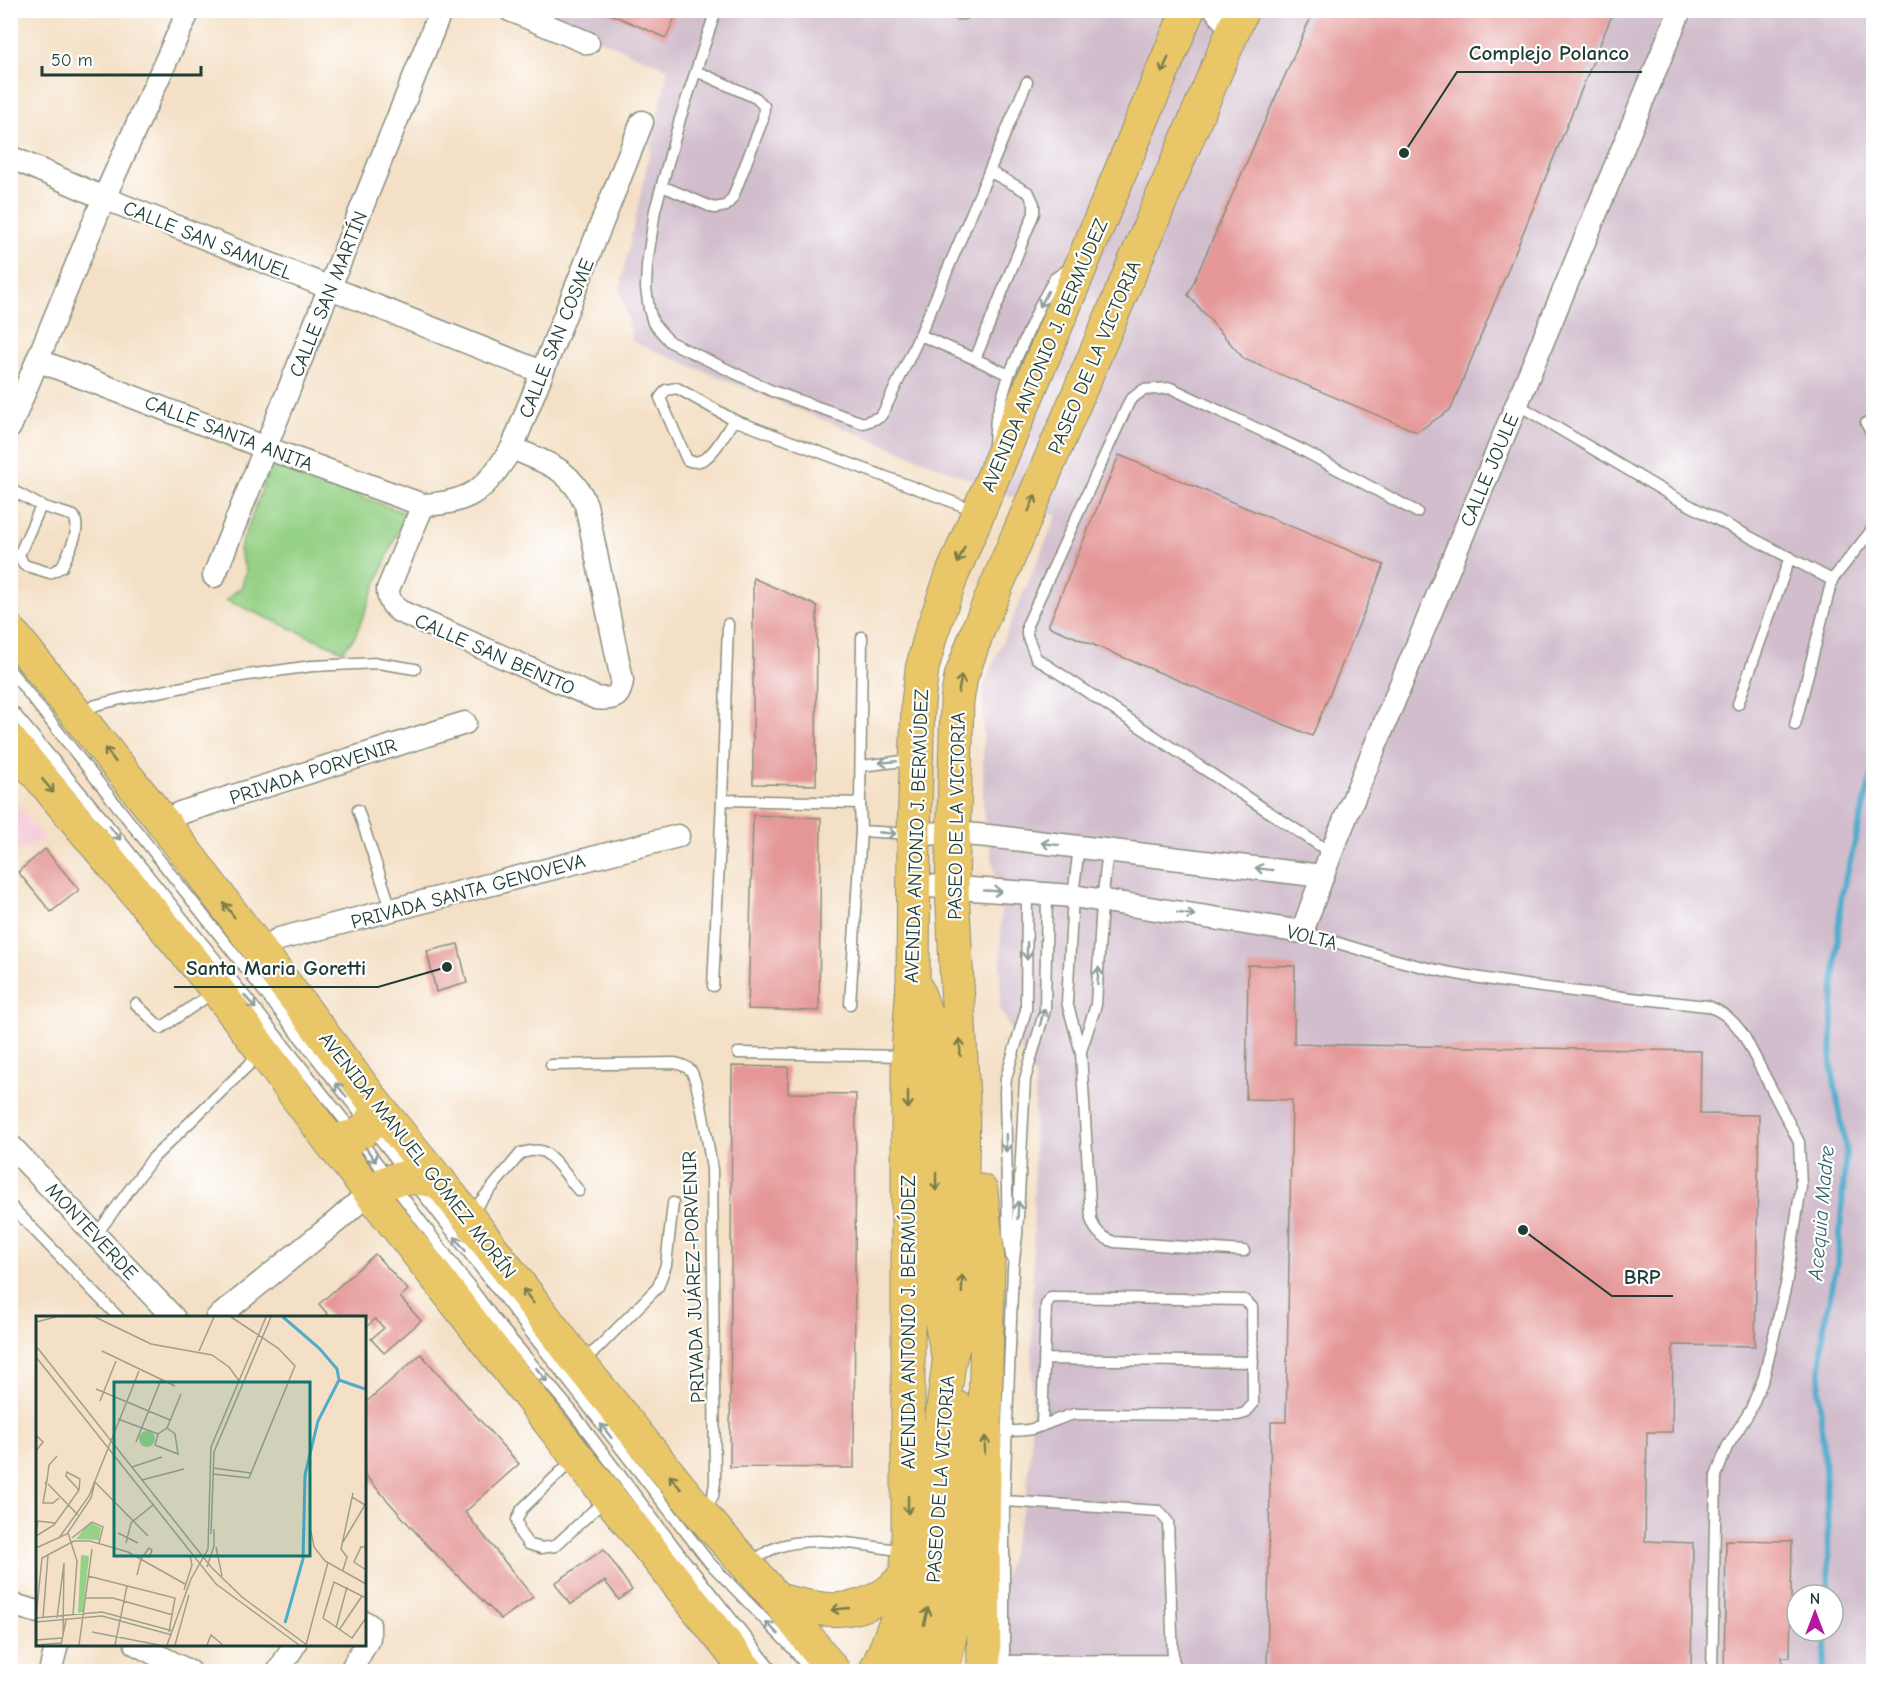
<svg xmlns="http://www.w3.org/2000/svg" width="1884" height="1682" viewBox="0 0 1884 1682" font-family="'Comic Neue',sans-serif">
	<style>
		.built { fill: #f5cfdb }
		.industrial { fill: #d1bdcc; fill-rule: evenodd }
		.green { fill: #95d186; stroke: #5a875d; stroke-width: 1.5 }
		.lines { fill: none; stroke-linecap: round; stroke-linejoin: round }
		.stream { stroke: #4eaccd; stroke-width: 6 }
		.building { fill: #e59797 }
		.service-casing { stroke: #8a8e7d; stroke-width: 13 }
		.minor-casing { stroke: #8a8e7d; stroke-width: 25 }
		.primary-casing { stroke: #8a8e7d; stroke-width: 35 }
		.service { stroke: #fff; stroke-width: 10 }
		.minor { stroke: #fff; stroke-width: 22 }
		.primary { stroke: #e9c769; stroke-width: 33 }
		.oneway { stroke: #7a7b4c }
		.oneway2 { stroke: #8f9e9a }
		.labels { text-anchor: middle; stroke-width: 4.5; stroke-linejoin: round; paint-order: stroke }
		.street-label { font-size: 20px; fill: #1f3d34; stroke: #fff }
		.water-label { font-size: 21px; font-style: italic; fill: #2f646a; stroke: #fff }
		.inset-river { fill: none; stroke: #4eaccd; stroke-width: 3 }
		.inset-road { fill: none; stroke: #9f9f8c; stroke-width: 1.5 }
		.view { fill: #0f766e; fill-opacity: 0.15; stroke: #0f766e; stroke-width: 3 }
		.inset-edge { fill: none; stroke: #1f3d34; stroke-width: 3 }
		.leader { fill: none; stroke: #1f3d34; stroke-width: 2 }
		.callout-dot { fill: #1f3d34; stroke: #fff; stroke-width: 2 }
		.callout-label { font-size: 21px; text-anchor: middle; font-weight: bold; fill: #1f3d34; stroke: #fff; stroke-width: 4.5; stroke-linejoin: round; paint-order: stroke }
	</style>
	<rect width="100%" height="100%" fill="#fff"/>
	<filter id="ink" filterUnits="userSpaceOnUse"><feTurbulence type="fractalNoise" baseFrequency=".0167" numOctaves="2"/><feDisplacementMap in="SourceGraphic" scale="12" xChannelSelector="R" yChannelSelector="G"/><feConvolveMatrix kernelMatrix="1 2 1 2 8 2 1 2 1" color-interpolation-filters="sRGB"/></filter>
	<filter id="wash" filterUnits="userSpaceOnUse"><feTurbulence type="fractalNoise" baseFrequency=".008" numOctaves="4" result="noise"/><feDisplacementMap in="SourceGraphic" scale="24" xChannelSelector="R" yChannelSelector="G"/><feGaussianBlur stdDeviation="1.35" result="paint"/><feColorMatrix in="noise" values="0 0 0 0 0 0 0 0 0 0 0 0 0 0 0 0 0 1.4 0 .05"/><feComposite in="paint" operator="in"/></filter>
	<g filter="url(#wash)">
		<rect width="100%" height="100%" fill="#f4e0c6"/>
		<path class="built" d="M11,796L43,839L11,856H10Z"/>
		<path class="industrial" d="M533,11H1873V1671H995L991,1625L1026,1497L1031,1447L1035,1078L1000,1008L1001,906L983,809V687L1057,515L633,342L620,288L668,69ZM1797,1595H1833V1631H1797Z"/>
		<path class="green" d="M272,463L405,513L355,636L343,651L226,600L242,586L246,571L239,550Z"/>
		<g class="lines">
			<path class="stream" d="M1829,1595L1827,1497L1819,1391L1824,1324L1838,1260L1846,1149L1831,1063L1834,982L1841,897L1874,766
				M1823,1672L1827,1631"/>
		</g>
		<g id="blocks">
			<path class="building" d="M601,10H678L666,38Z
				M1314,10H1614L1451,409L1417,432L1244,359L1188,295Z
				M1119,455L1384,565L1312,736L1048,626Z
				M753,578L817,606L816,785L753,784Z
				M753,815L821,818L819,1011L748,1009Z
				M45,849L79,890L51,912L18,872Z
				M458,944L467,983L436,992L427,951Z
				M1248,965L1295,966L1294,1044L1701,1051L1700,1114L1759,1115L1755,1346L1673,1345L1672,1432H1647L1645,1541L1693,1543L1691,1672H1267L1271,1422H1286L1292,1100L1246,1099Z
				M732,1066L788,1067V1093L856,1094L854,1468L730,1467Z
				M375,1254L408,1290L400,1297L421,1321L384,1353L371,1339L384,1328L375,1319L364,1329V1318H331L319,1304Z
				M421,1354L519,1464L465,1512L533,1597L501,1619L427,1545L364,1474V1404Z
				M1726,1540L1792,1541L1790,1657H1782V1672H1724Z
				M604,1549L632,1590L619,1600L605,1581L570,1605L555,1583Z"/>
		</g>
	</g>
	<g filter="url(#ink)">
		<use href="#blocks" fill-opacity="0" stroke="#8a8e7d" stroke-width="1.5"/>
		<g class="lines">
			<g class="service-casing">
				<path id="service" d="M716,10L680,119L655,210L647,265L646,288L649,309L653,323L670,342L772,391L863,423L880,417L884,411L920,335L1027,82
					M944,10C953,14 963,17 971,10
					M662,186L714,208L726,206L733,197L763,119L764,106L756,98L696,71
					M920,335L975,359L981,345L1034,213V204L1029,193L989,171
					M975,359L1009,375
					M1517,404L1672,496L1832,580L1795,725
					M734,420C723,435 709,470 687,460L660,398L666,390L677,388L734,420L974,510
					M1866,423L1874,438
					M994,444L996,418L1009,375L1041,303L1055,278L1071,267
					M10,489L41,506L74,516C82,531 68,552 62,567L50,573L24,565L19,555L41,506
					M1832,580L1871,531L1874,524
					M728,624L722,800L860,803L862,637
					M10,670L369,1125L709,1562L793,1649L811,1672
					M1738,704L1790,557
					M10,708L104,820L357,1136L496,1321L570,1409L683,1558L774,1672
					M81,713L96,705L121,699L241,676L312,666L378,663L415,669
					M861,766L912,760
					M358,810L392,911
					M861,831L911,834
					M1079,847L1073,896L1067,1002L1081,1053L1091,1219C1095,1232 1102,1237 1114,1242L1244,1251
					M1331,853L1036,658L1027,635V625L1130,400L1143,390L1171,388L1302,450L1417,512
					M1302,932C1353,947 1405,965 1457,974C1540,989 1624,997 1708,1006C1725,1013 1734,1021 1744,1036L1799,1142L1801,1187L1786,1285L1764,1377L1750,1411L1727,1447L1716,1476L1712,1672
					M713,986L722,800
					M136,1004L161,1028L214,992
					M850,1004L861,831L860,803
					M1081,1051L1096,1005L1102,902L1108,850
					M738,1053L905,1056
					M551,1065L674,1063C680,1064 687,1066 691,1071C699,1082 709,1151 712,1169L715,1482L713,1496L705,1511
					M10,1205L119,1318
					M470,1214L521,1153C527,1152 534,1149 541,1151C553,1154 570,1181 579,1191
					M96,1235L152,1159L260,1054
					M1011,1256L1008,1236L1005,1092L1006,1078L1026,1010L1027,892
					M1044,1359L1253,1362
					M581,1361L597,1349L658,1287L666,1265L673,1203
					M1007,1431C1015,1431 1024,1431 1032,1429C1047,1425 1060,1417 1075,1414L1238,1415L1245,1413L1253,1404L1252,1307L1244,1300L1051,1297L1046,1305L1042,1426
					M574,1459L522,1509L517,1520L520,1533L528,1544L541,1548L555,1546L607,1498
					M1004,1501L1159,1511L1168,1522L1173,1660L1179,1672
					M750,1564C756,1559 763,1554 770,1550C812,1532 862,1546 906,1551
					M1003,1661L1173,1660
					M1004,1672V1501L1013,1268L1017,1235L1025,1079L1045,1010L1047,894"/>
			</g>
			<g class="minor-casing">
				<path id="minor" d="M510,10L588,43
					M1216,10L1233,32
					M10,157L104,198L542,372
					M37,360L266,448L423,505C474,502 485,489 512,448L642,122
					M10,427L104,198L189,10
					M423,505L388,589C388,599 391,604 399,611L596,698C614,700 620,698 622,680L586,505C571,468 546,463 512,448
					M214,576L441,10
					M163,822L180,813L465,723
					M914,834L953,833L988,836L1322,876
					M914,885L1073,896L1302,932L1331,853L1680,10
					M260,951L279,939L678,836
					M10,1145L174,1318
					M217,1318L337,1221L370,1192
					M10,1604L38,1612
					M136,1644L190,1672
					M50,1672L57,1644
					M278,1672L295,1644
					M350,1672L369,1638V1625L364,1622"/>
			</g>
			<g class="primary-casing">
				<path id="primary" d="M10,631L163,822L377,1106L468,1217L579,1363L703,1516L778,1600L834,1672
					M10,741L217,990L330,1141L576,1456L748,1672
					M917,990L934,1036L937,1057L938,1306L947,1351
					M330,1141C357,1138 369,1134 377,1106
					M981,1191L988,1259L983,1534L984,1672
					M370,1192C396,1174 410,1176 440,1182
					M778,1600C817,1610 851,1618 887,1593C895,1588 901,1580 907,1573
					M875,1672C895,1631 906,1597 908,1551V1056L913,980L914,834L918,703L922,669L931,634L952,575L1188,10
					M908,1672L917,1651L927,1616L933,1579L939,1439L949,1362L960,1321L963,1100L952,888L957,701L961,677L979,627L1242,10
					M940,1672L946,1655L961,1585L964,1539L963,1478L957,1408"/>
			</g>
			<use href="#service" class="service"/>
			<use href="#minor" class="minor"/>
			<use href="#primary" class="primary"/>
		</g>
		<defs><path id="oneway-shaft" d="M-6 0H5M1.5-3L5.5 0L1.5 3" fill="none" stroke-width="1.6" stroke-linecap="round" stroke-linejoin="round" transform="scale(1.5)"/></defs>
		<g class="oneway">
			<use href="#oneway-shaft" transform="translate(1165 65) rotate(113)"/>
			<use href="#oneway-shaft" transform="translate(1032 503) rotate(-67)"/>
			<use href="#oneway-shaft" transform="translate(961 555) rotate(113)"/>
			<use href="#oneway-shaft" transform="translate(960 684) rotate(-79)"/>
			<use href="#oneway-shaft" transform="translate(110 755) rotate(-128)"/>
			<use href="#oneway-shaft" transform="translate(48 786) rotate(50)"/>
			<use href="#oneway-shaft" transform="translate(229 910) rotate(-127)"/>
			<use href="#oneway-shaft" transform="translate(960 1047) rotate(-93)"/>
			<use href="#oneway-shaft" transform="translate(908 1100) rotate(90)"/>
			<use href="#oneway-shaft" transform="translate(936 1182) rotate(90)"/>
			<use href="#oneway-shaft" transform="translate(962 1284) rotate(-89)"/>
			<use href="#oneway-shaft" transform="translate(528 1296) rotate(-127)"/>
			<use href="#oneway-shaft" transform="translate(985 1445) rotate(-89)"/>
			<use href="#oneway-shaft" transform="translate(675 1482) rotate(-129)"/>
			<use href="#oneway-shaft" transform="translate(908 1505) rotate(90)"/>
			<use href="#oneway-shaft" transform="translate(840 1609) rotate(174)"/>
			<use href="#oneway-shaft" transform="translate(926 1616) rotate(-77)"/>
		</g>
		<g class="oneway2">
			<use href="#oneway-shaft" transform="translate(1044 299) rotate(118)"/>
			<use href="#oneway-shaft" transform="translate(888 762) rotate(175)"/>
			<use href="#oneway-shaft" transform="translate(115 833) rotate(51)"/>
			<use href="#oneway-shaft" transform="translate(887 833) rotate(5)"/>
			<use href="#oneway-shaft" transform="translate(1050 844) rotate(-173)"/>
			<use href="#oneway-shaft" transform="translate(1264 869) rotate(-173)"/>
			<use href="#oneway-shaft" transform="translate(993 891) rotate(3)"/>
			<use href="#oneway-shaft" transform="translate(1186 914) rotate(9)"/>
			<use href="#oneway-shaft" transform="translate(1027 951) rotate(90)"/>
			<use href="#oneway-shaft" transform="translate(1098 976) rotate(-86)"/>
			<use href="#oneway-shaft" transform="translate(250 1002) rotate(51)"/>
			<use href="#oneway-shaft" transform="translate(1042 1017) rotate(-76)"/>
			<use href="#oneway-shaft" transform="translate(341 1090) rotate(-128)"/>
			<use href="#oneway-shaft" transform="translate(1006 1143) rotate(89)"/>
			<use href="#oneway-shaft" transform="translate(371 1155) rotate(54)"/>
			<use href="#oneway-shaft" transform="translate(1018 1210) rotate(-87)"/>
			<use href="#oneway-shaft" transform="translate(460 1244) rotate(-128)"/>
			<use href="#oneway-shaft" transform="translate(542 1375) rotate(50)"/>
			<use href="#oneway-shaft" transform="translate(606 1431) rotate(-128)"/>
			<use href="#oneway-shaft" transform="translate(772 1628) rotate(-134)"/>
		</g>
	</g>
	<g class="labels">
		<g class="street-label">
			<text transform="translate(208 240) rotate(22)" y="7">CALLE SAN SAMUEL</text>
			<text transform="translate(328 294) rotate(-68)" y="7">CALLE SAN MARTÍN</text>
			<text transform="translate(556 338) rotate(-68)" y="7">CALLE SAN COSME</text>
			<text transform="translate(1044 355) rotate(-67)" y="7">AVENIDA ANTONIO J. BERMÚDEZ</text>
			<text transform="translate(1094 357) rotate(-67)" y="7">PASEO DE LA VICTORIA</text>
			<text transform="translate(229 433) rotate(21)" y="7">CALLE SANTA ANITA</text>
			<text transform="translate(1489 470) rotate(-67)" y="7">CALLE JOULE</text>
			<text transform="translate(495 654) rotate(24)" y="7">CALLE SAN BENITO</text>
			<text transform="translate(313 771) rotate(-18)" y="7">PRIVADA PORVENIR</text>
			<text transform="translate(956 816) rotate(-89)" y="7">PASEO DE LA VICTORIA</text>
			<text transform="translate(916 836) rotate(-88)" y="7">AVENIDA ANTONIO J. BERMÚDEZ</text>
			<text transform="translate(468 891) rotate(-15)" y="7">PRIVADA SANTA GENOVEVA</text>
			<text transform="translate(1312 937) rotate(14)" y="7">VOLTA</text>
			<text transform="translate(418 1155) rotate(52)" y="7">AVENIDA MANUEL GÓMEZ MORÍN</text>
			<text transform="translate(92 1231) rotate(47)" y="7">MONTEVERDE</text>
			<text transform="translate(693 1277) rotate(-92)" y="7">PRIVADA JUÁREZ-PORVENIR</text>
			<text transform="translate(908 1322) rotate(-90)" y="7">AVENIDA ANTONIO J. BERMÚDEZ</text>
			<text transform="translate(940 1479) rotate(-86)" y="7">PASEO DE LA VICTORIA</text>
		</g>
		<g class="water-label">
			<text transform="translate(1821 1213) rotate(-85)" y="7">Acequia Madre</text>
		</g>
	</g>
	<g transform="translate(36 1316)">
		<rect width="330" height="330" fill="#f4e0c6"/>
		<path d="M103 123a8 8 0 1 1 16 0a8 8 0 1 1-16 0ZM54,206L65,212L63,224L40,223ZM45,239L53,240L47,296L42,297Z" fill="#95d186"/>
		<path class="inset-river" d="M247,1L283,32L301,53L303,64L282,105L269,159L267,243L249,307M303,64L329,73"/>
		<path class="inset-road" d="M59,1L115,28L176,39L193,51L204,66M0,6L20,1M0,30L175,251L206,281L271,329M66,35L139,70M163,35L178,1M0,41L180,268L263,329M60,73L134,104M64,85L80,45M82,103L122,118M122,118L119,129L142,138L139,118L131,112M122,118L131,112L145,78M0,119L7,126L0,135M100,126L125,64M96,151L126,141M177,152L215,157M177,158L213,162L259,50L242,32L195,1M11,164L13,149L21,140M106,164L148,153M58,165L112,220M9,168L11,164L7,187H17L23,182M12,168L42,199M275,215L278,231L289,245L330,268M32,217L41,245L37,299M82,217L102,227M175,218L178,136L235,1M0,219L2,205L19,207M0,220L18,209L43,174L44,163L31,156L30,160L43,174M23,222L53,180L103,55M36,222L56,206L67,211L63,227M307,226L329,189L316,181M90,227L95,207L117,189M180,231L186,260M330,231H325L318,246L330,254M0,232L31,218L55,182L59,166M171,251L178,230V213M307,254L311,241L305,233L317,177M101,259L105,243L113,232L116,234L113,242M52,260L139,282L133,316M148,274L156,249L154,240M50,282H77L137,299M330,282L298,266L287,302L316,322L330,302M0,301L6,242L38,225H54L92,236L149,268M0,302L66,296L137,315M7,302L12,239M21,302L28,247M0,306L66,300L136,319M300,312L311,271M303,314L326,280M56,316L123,329M27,318L28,247M0,324L26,322M0,329L25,327M25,329L30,304M43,329L56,233M79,329L91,270M131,329L155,263L172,233L175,131L230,1M139,329L153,279M171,329L175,319L187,329M270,329L292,246"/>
		<path class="view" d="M78,66H274V240H78Z"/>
		<rect width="330" height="330" class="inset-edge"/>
	</g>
	<path class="leader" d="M1404 153L1457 72H1642M447 967L378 987H174M1523 1230L1612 1296H1673"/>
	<g class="callout-dot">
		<circle cx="1404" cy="153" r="6"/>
		<circle cx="447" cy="967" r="6"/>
		<circle cx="1523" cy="1230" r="6"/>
	</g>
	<g class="callout-label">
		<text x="1549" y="60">Complejo Polanco</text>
		<text x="276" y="975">Santa Maria Goretti</text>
		<text x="1642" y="1284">BRP</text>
	</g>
	<rect width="1884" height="1682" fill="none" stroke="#fff" stroke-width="36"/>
	<g transform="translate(1815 1613)"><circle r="28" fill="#ffffff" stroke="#a5b1ae" stroke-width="1.5"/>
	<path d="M0-4.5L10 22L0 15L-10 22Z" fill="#b5179e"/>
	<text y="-9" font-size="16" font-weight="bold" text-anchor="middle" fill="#1f3d34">N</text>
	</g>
	<path d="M42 66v9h159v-9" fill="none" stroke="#1f3d34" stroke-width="3"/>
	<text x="51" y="66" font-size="18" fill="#1f3d34" stroke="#ffffff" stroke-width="4.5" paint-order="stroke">50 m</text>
</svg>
